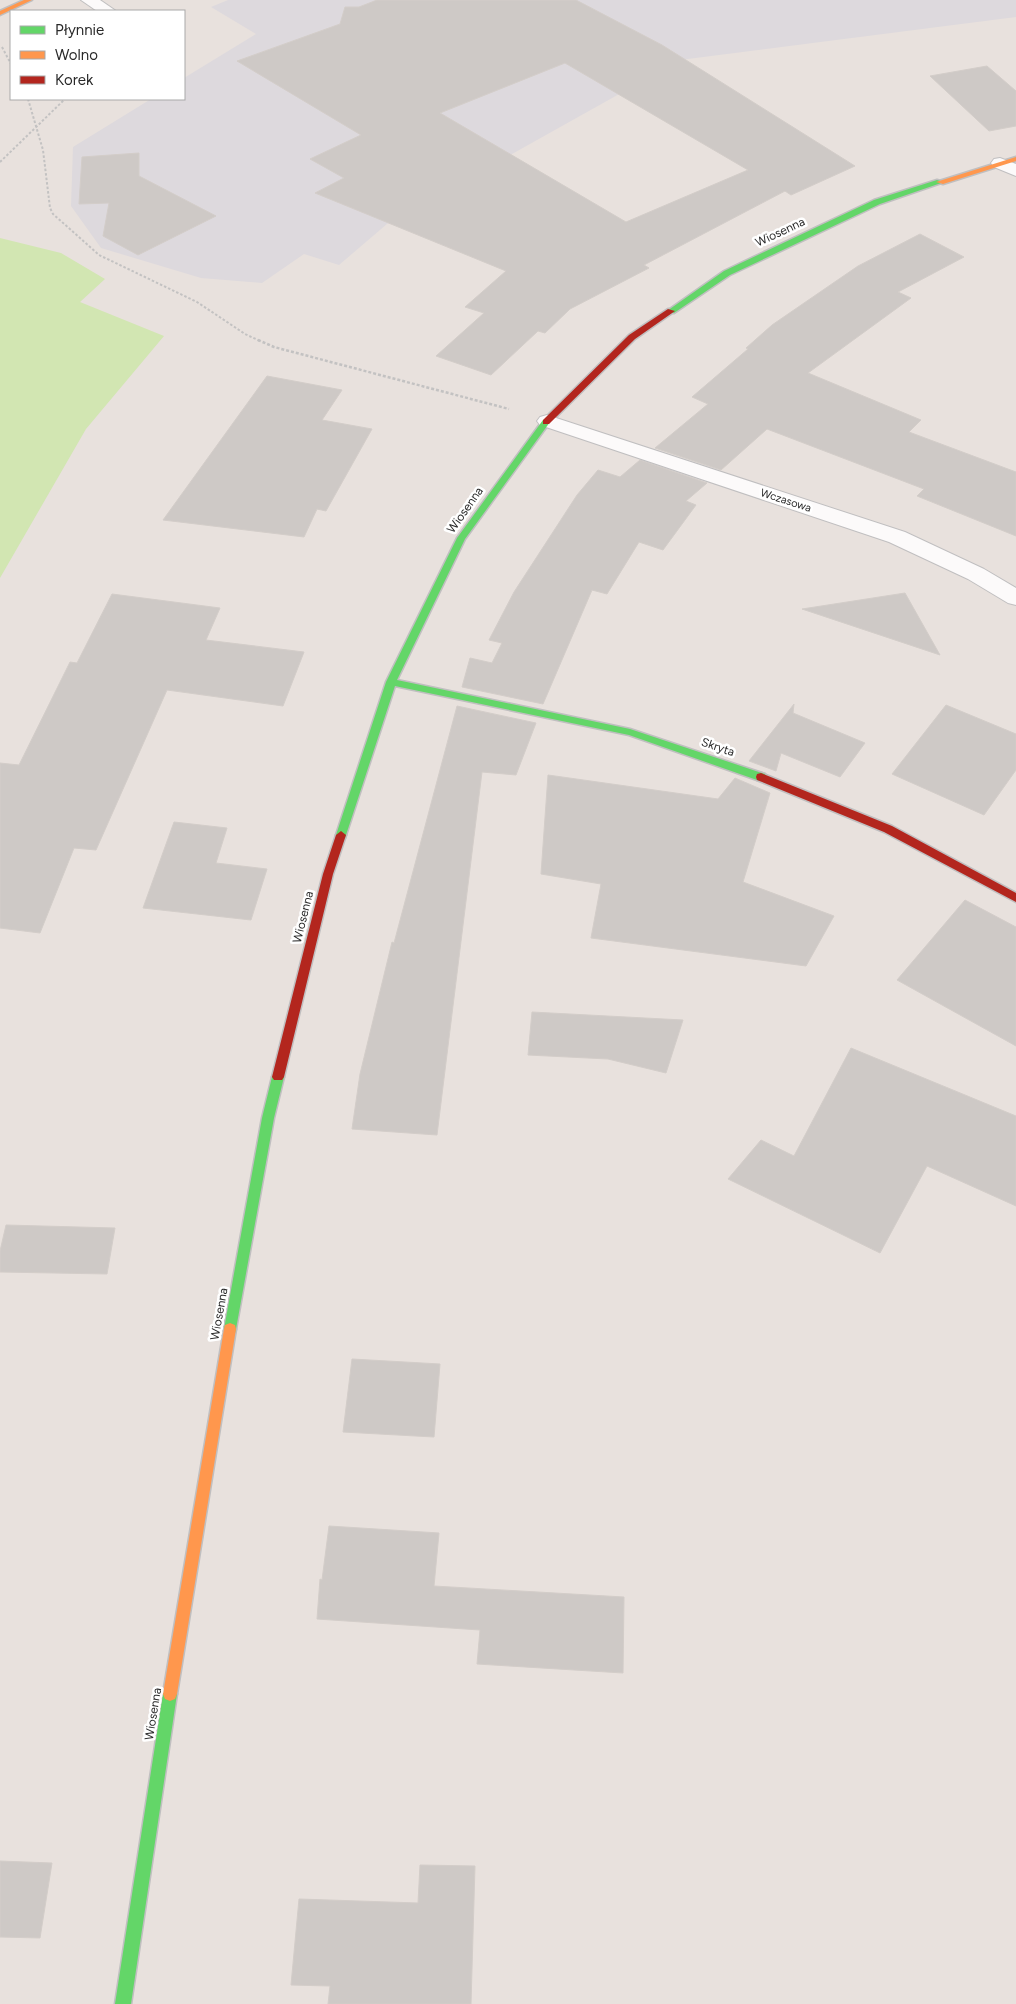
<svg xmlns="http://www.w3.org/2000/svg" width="1016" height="2004" viewBox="0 0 1016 2004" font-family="Figtree,sans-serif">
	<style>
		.industrial { fill: #ddd9dd }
		.green { fill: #d2e6b2 }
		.building { fill: #cec9c6; stroke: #d3cdc9; fill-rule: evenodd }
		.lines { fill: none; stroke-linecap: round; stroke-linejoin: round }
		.lane-casing { stroke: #c0bfc0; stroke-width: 2 }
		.street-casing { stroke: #c0bfc0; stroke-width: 2 }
		.fast-casing { stroke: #c0bfc0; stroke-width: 3 }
		.slow-casing { stroke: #c0bfc0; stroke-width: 3 }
		.jam-casing { stroke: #c0bfc0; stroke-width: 3 }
		.path-far1 { stroke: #c3c2c2; stroke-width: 2; stroke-dasharray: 2.5 2; stroke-linecap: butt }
		.path { stroke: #c3c2c2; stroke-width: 2.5; stroke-dasharray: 3 2; stroke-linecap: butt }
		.lane { fill: #fcfafa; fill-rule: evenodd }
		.street { fill: #fcfafa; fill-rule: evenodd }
		.fast { fill: #63d668; fill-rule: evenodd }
		.slow { fill: #ff974d; fill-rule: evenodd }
		.jam { fill: #b3261e; fill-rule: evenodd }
		.labels { text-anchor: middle; stroke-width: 5; stroke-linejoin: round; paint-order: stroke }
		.far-street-label { font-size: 11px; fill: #292929; stroke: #fff }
		.street-label { font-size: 12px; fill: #292929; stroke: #fff }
	</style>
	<rect width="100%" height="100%" fill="#e8e1dd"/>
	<path class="industrial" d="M228,0H1016V17L680,60L387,224L339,265L304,254L262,283L201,278L101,248L71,206L73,147L151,99H184V78L256,34L211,7Z"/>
	<path class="green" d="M0,238L61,253L105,279L80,302L164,336L86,429L0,578Z"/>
	<path class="building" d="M377,0H576L662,45L855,166L791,195L785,191L644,265L649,268L570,309L545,333L538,331L491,375L436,356L484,313L465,307L506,271L315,193L344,178L310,159L361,135L237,61L340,24L345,7H359ZM565,63L748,170L626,222L440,113Z
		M987,66L1016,91V126L989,131L930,76Z
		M139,153V176L216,216L138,255L103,236L109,203L79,204L82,157Z
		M920,234L964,257L898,292L911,298L808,373L921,420L909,432L1016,472V536L917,496L924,489L767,429L721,470L655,448L708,404L692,397L748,349L746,348L772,325L858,266Z
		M267,376L342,390L322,420L372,429L326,511L317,509L304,537L163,520Z
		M640,460L707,483L686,501L696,505L663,550L639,542L607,594L592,590L543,704L462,687L470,658L492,663L502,643L489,640L514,592L577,495L598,470L620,477Z
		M905,593L940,655L802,609Z
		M112,594L220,608L206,640L304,652L283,706L167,690L96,850L74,848L40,933L0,928V763L19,765L70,662L77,663Z
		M794,704L793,713L865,743L840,777L781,753L776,771L749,761Z
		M946,705L1016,734V770L984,815L892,774Z
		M457,706L536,723L516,775L482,772L437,1135L352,1129L360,1074L392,942L394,943Z
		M548,775L718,799L735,778L770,793L743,882L834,916L806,966L591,938L601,884L541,874Z
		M174,822L227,828L216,863L267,869L251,920L143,908Z
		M965,900L1016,927V1046L897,980Z
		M532,1012L683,1020L666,1073L608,1059L528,1055Z
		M851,1048L1016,1116V1206L927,1166L880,1253L728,1179L761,1140L794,1156Z
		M6,1225L115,1228L107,1274L0,1272V1251Z
		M352,1359L440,1364L434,1437L343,1432Z
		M329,1526L439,1533L434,1586L624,1597L623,1673L477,1664L480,1630L317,1619L320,1579L322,1580Z
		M0,1861L52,1863L40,1938L0,1937Z
		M420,1865L475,1866L471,2004H328L330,1986L291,1985L299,1899L418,1903Z"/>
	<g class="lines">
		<g class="lane-casing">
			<path id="lane" d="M81,0H100L116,11H97Z"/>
		</g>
		<g class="street-casing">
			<path id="street" d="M1000,158L1016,164V176L994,167L991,163L994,159Z
				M547,415L905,532L984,569L1016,588V605L1008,603L968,579L889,542L540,425L537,421L540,417Z"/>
		</g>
		<g class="fast-casing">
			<path id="fast" d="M937,180L944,182L880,204L730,275L674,313L667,311L724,271L874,200Z
				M546,419L550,422L465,539L397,680L630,729L765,774L766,777L761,781L757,780L629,735L395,686L346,835L345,838H337L336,835L386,682L457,538L543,420Z
				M278,1072L282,1074L284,1077L274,1118L236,1329L235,1333L230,1335L225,1333L224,1329L262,1118L272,1077L274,1074Z
				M170,1687L175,1689L177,1694L131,2004H115L163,1694L165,1689Z"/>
		</g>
		<g class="slow-casing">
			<path id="slow" d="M24,0H32L0,15V11Z
				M1016,157V161L943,184L936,182Z
				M230,1323L235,1325L236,1329L177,1694L175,1699L170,1701L165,1699L163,1694L224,1329L225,1325Z"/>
		</g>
		<g class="jam-casing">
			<path id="jam" d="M668,309L675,311L635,339L549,424H543V420L629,335Z
				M761,773L892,826L1016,893V902L884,832L757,780L756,777L757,774Z
				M341,831L346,835L333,874L284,1077L282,1080H274L272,1077L323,874L336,835Z"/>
		</g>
		<path class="path-far1" d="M2,47L11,64
			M28,99L43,150L50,208L53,214L99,255L197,302L245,334L260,341
			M0,162L65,99"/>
		<path class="path" d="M258,340L274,347L509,409"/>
		<use href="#lane" class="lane"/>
		<use href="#street" class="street"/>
		<use href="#fast" class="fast"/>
		<use href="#slow" class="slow"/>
		<use href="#jam" class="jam"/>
	</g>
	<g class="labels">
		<g class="far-street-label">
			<text transform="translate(786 500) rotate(18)" y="4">Wczasowa</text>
		</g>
		<g class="street-label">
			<text transform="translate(780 232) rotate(-25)" y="4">Wiosenna</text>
			<text transform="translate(465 510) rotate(-55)" y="4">Wiosenna</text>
			<text transform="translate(718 747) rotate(19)" y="4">Skryta</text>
			<text transform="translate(303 917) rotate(-76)" y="4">Wiosenna</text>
			<text transform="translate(219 1314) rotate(-80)" y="4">Wiosenna</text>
			<text transform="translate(153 1714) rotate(-81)" y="4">Wiosenna</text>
		</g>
	</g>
	<rect x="10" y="10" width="175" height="90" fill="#ffffff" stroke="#a9a9a9"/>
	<rect x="20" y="26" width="25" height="8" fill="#63d668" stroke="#a9a9a9"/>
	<text x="55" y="35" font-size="15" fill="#292929">Płynnie</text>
	<rect x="20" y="51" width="25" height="8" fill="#ff974d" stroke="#a9a9a9"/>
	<text x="55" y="60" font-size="15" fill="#292929">Wolno</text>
	<rect x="20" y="76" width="25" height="8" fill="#b3261e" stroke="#a9a9a9"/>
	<text x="55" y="85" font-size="15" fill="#292929">Korek</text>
</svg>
